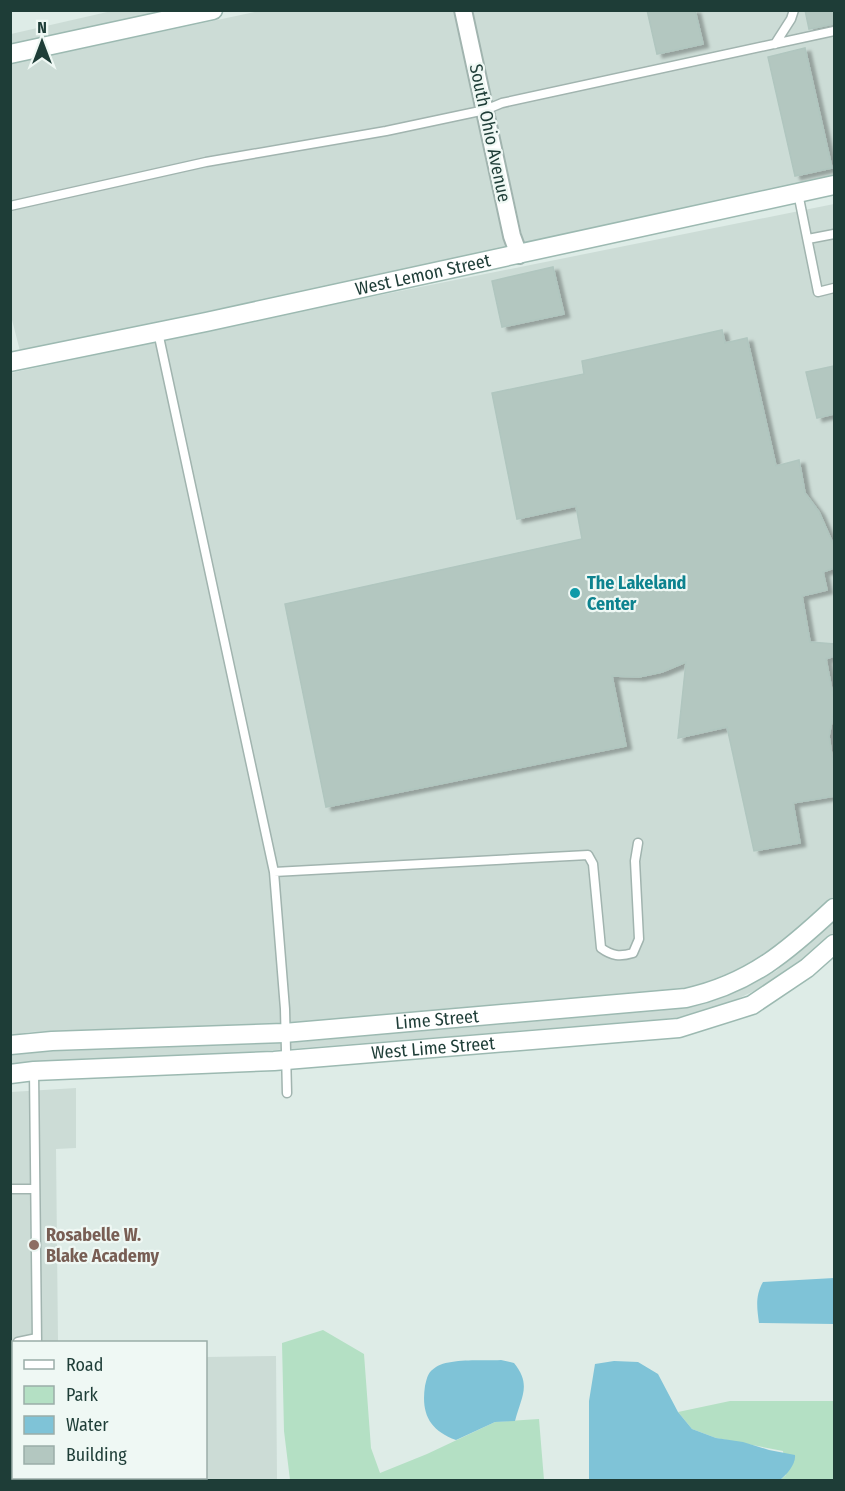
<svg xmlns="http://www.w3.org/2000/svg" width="845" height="1491" viewBox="0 0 845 1491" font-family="'Fira Sans Condensed',sans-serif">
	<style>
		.built { fill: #ccdcd6 }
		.green { fill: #b4e0c4 }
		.water { fill: #7fc3d7 }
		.building { fill: #b3c7c0; stroke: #b0c6bf; stroke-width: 1.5; filter: url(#shadow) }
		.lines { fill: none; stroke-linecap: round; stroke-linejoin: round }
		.lane-casing { stroke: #a1b4af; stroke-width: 11 }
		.street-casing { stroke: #a1b4af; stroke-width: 20 }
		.secondary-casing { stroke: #9cb9b1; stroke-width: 21 }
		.lane { stroke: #fff; stroke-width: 8 }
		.street { stroke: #fff; stroke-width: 16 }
		.secondary { stroke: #fff; stroke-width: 18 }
		.culture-dot { fill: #0f9aa8; stroke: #eff8f4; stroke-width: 2 }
		.education-dot { fill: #8d6e63; stroke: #eff8f4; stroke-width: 2 }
		.labels { text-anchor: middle; stroke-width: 4.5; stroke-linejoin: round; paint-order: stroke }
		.street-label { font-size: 18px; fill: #1e3d37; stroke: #eff8f4 }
		.culture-label { font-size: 18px; font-weight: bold; fill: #0d838f; stroke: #eff8f4; text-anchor: start }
		.education-label { font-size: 18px; font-weight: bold; fill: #785e54; stroke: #eff8f4; text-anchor: start }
	</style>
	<defs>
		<filter id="shadow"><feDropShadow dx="5.5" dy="3.5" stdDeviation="1.5" flood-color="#0004"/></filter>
	</defs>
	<rect width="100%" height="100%" fill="#deece7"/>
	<path class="built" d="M116,10L165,11L11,44V34Z
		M259,11H454L507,248L20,351L10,312V64Z
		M472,11H834V176L524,244Z
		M834,204V896L767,955L741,969L701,985L685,988L284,1023L29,1032L11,1036V373L296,312Z
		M834,921V932L803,960L758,989L733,1001L678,1018L226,1054L34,1062L11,1065V1055L31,1052L285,1043L687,1008L705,1004L747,987L776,971Z
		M76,1088V1148L56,1149L58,1342H14V1478H206V1357L276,1356L277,1480H11V1092Z"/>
	<path class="green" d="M323,1330L364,1354L371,1448L380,1473L427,1454L495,1422L539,1419L544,1480H290L284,1431L282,1343Z
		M730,1401H834V1480H780L786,1475L783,1451L716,1438L692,1429L678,1412Z"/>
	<path class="water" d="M834,1278V1324L759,1323C757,1308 755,1296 763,1282Z
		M501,1360L514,1363C532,1385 521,1397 515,1421L495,1422L456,1440C429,1430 421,1413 425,1386C427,1377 428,1372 436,1367C450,1358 484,1361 501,1360Z
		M614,1361L638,1362L658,1374L678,1412L692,1429L716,1438L743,1442L769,1450L795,1455C796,1464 787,1474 780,1480H589V1401L595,1364Z"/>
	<path class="building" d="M647,10H695L703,44L657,54Z
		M805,10H834V24L809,29Z
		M805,48L832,168L795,176L768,57Z
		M553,267L564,314L502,327L492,281Z
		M722,330L725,343L747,338L776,466L799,460L805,493L819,512L834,546V568L823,572L827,590L802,596L810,642L834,644V656L826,659L834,701V711L829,736L834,770V796L793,803L800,843L754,851L727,727L678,738L686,662L662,672L639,677L612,676L626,746L326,807L285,604L582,539L576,506L517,519L492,393L584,374L582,361Z
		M834,366V414L817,418L806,372Z"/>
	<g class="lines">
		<g class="lane-casing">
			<path id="lane" d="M775,44L791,19L794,10
				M798,193L818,292L834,288
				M10,206L206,162L386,131L485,110L502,103L834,31
				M808,239L834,234
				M158,332L274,872L285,1009L287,1093
				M274,872L588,855L593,864L601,948C612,956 620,957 633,953L639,939L635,861L638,843
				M34,1071L37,1342
				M10,1189H35
				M18,1342L37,1338"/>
		</g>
		<g class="street-casing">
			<path id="street" d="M463,10L512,236L519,255"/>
		</g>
		<g class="secondary-casing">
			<g id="secondary">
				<path d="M10,54L213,10"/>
				<path id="s1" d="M10,362L206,322L834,185"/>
				<path id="s2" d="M10,1045L52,1041L284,1033L686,998C750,984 788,951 834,908"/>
				<path id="s3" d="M10,1074L34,1071L274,1061L679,1028L752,1005L807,968L834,944"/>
			</g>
		</g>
		<use href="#lane" class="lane"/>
		<use href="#street" class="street"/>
		<use href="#secondary" class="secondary"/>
	</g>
	<circle class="culture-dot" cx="575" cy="593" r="6"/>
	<circle class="education-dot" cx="34" cy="1245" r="6"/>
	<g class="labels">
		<g class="street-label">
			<text transform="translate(490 133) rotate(78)" y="6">South Ohio Avenue</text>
			<text dy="6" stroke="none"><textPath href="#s1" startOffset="422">West Lemon Street</textPath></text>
			<text dy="6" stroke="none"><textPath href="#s2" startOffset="428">Lime Street</textPath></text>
			<text dy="6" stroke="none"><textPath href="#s3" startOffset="424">West Lime Street</textPath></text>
		</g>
		<g class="culture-label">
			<text x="587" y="589">The Lakeland<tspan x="587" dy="21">Center</tspan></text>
		</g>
		<g class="education-label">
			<text x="46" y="1241">Rosabelle W.<tspan x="46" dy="21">Blake Academy</tspan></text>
		</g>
	</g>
	<rect width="845" height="1491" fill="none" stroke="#1e3d37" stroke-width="24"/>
	<rect x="12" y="1341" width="195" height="138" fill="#eff8f4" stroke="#9bada8" stroke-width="1.5"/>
	<rect x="24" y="1360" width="30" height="9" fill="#ffffff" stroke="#9bada8" stroke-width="1.5"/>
	<text x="66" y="1371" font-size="18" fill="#1e3d37">Road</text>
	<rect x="24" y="1386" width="30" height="18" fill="#b4e0c4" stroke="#9bada8" stroke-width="1.5"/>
	<text x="66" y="1401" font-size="18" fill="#1e3d37">Park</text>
	<rect x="24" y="1416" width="30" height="18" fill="#7fc3d7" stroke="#9bada8" stroke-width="1.5"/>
	<text x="66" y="1431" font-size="18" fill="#1e3d37">Water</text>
	<rect x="24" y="1446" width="30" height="18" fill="#b3c7c0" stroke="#9bada8" stroke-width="1.5"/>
	<text x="66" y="1461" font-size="18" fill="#1e3d37">Building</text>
	<g transform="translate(42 42)" stroke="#eff8f4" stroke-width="4.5" paint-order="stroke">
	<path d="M0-4.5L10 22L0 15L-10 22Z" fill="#1e3d37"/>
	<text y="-9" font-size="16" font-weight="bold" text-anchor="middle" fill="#1e3d37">N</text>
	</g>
</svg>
